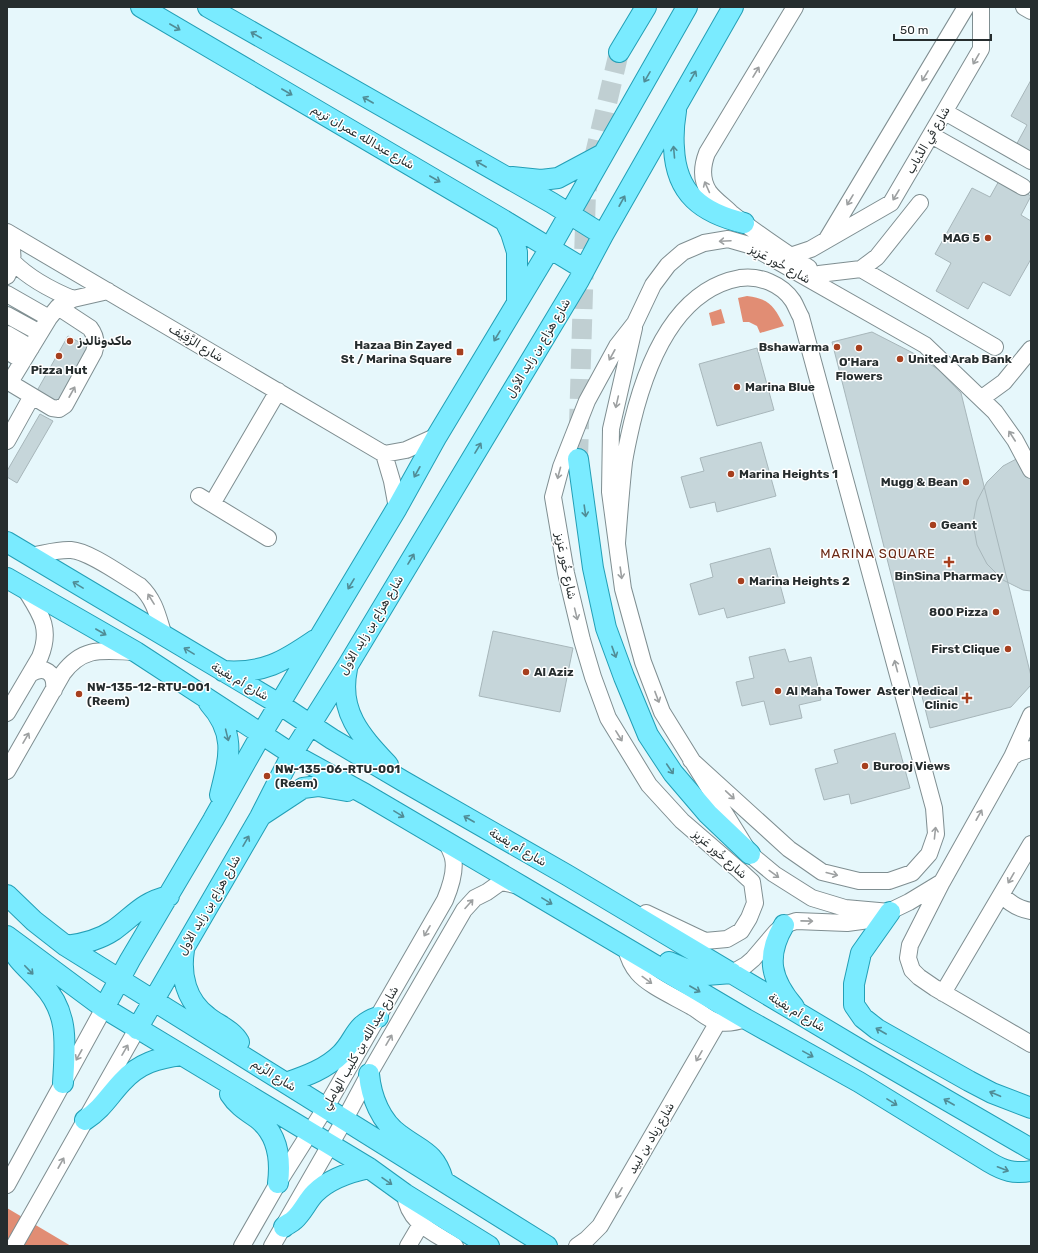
<svg xmlns="http://www.w3.org/2000/svg" width="1038" height="1253" viewBox="0 0 1038 1253" font-family="Rubik,'Noto Naskh Arabic',sans-serif">
	<style>
		.water { fill: #e18d74 }
		.building { fill: #c6d6da; stroke: #a7b6ba }
		.lines { fill: none; stroke-linecap: round; stroke-linejoin: round }
		.major-tunnel { stroke: #c0cfd2; stroke-width: 20; stroke-dasharray: 20 10; stroke-linecap: butt }
		.minor-casing { stroke: #7f8e91; stroke-width: 18 }
		.major-casing { stroke: #239fb6; stroke-width: 22 }
		.minor { stroke: #fff; stroke-width: 16 }
		.major { stroke: #7aebff; stroke-width: 20 }
		.oneway { stroke: #508c96 }
		.oneway2 { stroke: #9da0a1 }
		.poi-dot { fill: #a63f1e; stroke: #fff; stroke-width: 1.5 }
		.labels { text-anchor: middle; stroke-width: 3; stroke-linejoin: round; paint-order: stroke }
		.street-label { font-size: 12px; fill: #262d2e; stroke: #fff }
		.poi-label { font-size: 12px; font-weight: bold; fill: #262d2e; stroke: #fff; text-anchor: start }
		.neighbourhood-label { font-size: 13px; letter-spacing: 1px; fill: #6a2814; stroke: #fff }
	</style>
	<rect width="100%" height="100%" fill="#e6f7fb"/>
	<path class="water" d="M747,296C770,299 774,306 784,326L760,333L757,326L749,322H743L738,298Z
		M721,309L725,323L712,326L709,313Z
		M7,1208L71,1246H7Z"/>
	<path class="building" d="M1031,80V156L1015,147L1027,125L1011,116Z
		M1000,179L1031,196L1021,215L1031,221V259L1010,296L983,282L968,309L936,291L951,263L935,254L972,188L990,197Z
		M872,332L913,353L939,370L961,393L1031,676V685L1011,707L930,728L832,342Z
		M68,336L90,348L55,409L34,396Z
		M757,348L774,410L717,426L699,364Z
		M40,414L53,421L17,483L7,477V471Z
		M761,442L776,496L717,512L715,502L690,508L681,477L704,471L700,458Z
		M1031,455V591L1023,590L1003,580L987,564L977,545L973,523L977,501L987,482L1003,466L1022,456Z
		M770,548L785,603L727,618L724,608L699,615L690,584L713,577L710,564Z
		M493,631L573,648L560,712L479,696Z
		M785,649L789,662L811,657L821,700L799,705L802,718L770,725L764,701L742,706L736,682L754,678L749,657Z
		M895,733L910,788L851,804L849,794L824,800L815,769L838,763L834,750Z"/>
	<g class="lines">
		<path class="major-tunnel" d="M578,459L586,192L619,52"/>
		<g class="minor-casing">
			<path id="minor" d="M795,7L707,153C702,166 701,180 709,192C715,200 724,206 731,213C756,233 783,251 809,268
				M1024,7L1031,11
				M945,112L1031,161
				M931,135L1023,187
				M7,232L384,454L406,450L437,436
				M7,234C14,249 15,262 7,276
				M827,239L966,7
				M790,256L811,249L891,203L981,49V7
				M13,262C30,279 51,290 73,299
				M861,269L995,347
				M819,274L861,269L877,257L920,203
				M7,294L49,318
				M7,315L40,333
				M634,328L611,429L610,492L623,589L643,662L662,712L750,854L774,874L812,898L845,908L890,912
				M7,334L31,348
				M7,351L23,361
				M7,381L52,408L59,409L65,405L94,352C97,343 96,336 90,328L58,307
				M10,382L49,318L58,307L73,299L108,291
				M982,398L1004,382L1031,349
				M7,441L32,396
				M384,454L392,481L397,508
				M199,496L268,538
				M212,504L278,391
				M617,543C619,516 621,489 624,462C626,449 629,436 632,423C646,365 674,290 740,278C759,275 782,284 793,301C796,306 798,312 801,317L934,808L936,834L929,854L912,873L889,881H859L822,872L789,849L691,760
				M30,556C43,554 58,549 71,550C89,551 123,576 140,586C155,600 158,617 164,636
				M30,674C44,665 56,672 54,690
				M7,713L40,657C52,628 40,613 25,589
				M1012,757L1018,753L1031,749
				M7,771L63,673C84,645 105,651 136,652
				M942,882L910,945L908,958L912,970L919,977L935,988L1031,1044
				M1002,895C1010,904 1019,909 1031,911
				M646,913L705,941L727,939L741,931L749,918L755,903L752,882L740,871L682,821L649,785L608,718L593,677L582,640L566,573L553,497L561,467L587,401L617,346L635,323L653,285L668,265L683,252L704,243L728,239L749,245L925,345L995,412L1015,440L1031,470
				M626,948C628,957 632,966 638,973C649,986 677,998 692,1007C701,1012 708,1020 718,1022C728,1024 737,1022 746,1019
				M732,973L746,965L753,959L776,932L784,925L796,921L847,923L869,920L880,916L909,902L942,882L1012,757L1031,715
				M943,993L1031,844
				M7,1185L104,1008
				M405,1194C408,1223 433,1232 455,1246
				M14,1246L137,1029
				M242,1246L278,1183L326,1107L445,900C450,888 456,871 453,858C452,853 449,848 447,843
				M272,1246L345,1119L369,1074L464,910L475,898L487,892L501,882L520,886
				M408,1246L421,1224
				M577,1246L587,1239L600,1226L718,1022"/>
		</g>
		<g class="major-casing">
			<path id="major" d="M141,7L505,221L584,269
				M208,7L552,203L603,235
				M619,52L646,7
				M676,111C674,123 673,136 674,148C676,194 702,213 744,223
				M512,177L541,180L558,178L603,154
				M505,221L511,233L517,252V302
				M578,459L593,568L606,628L624,677L648,735L673,773L708,814L750,854
				M7,542L279,704L332,739L403,781L567,875L867,1054L1031,1149
				M7,578L136,652L292,754L365,794L523,887L746,1019L859,1082L989,1162C1004,1171 1014,1174 1031,1171
				M347,669C338,712 361,736 388,765
				M223,671C263,674 283,662 315,640
				M209,703C237,734 229,758 220,795
				M262,815L303,788L318,786L347,791
				M7,895L34,921L66,946L547,1246
				M890,912L861,953L854,984V1005L863,1018L877,1029L969,1081L992,1093L1031,1108
				M784,925C765,957 771,980 794,1007
				M7,936L104,1008L369,1168L405,1194L489,1246
				M10,946C17,961 31,971 42,984C70,1013 65,1046 63,1083
				M66,946C83,944 99,940 114,930C135,915 141,903 169,896
				M184,950C180,975 186,1001 208,1017C218,1025 232,1030 239,1042
				M669,962L693,972L706,975L732,973
				M104,1008L130,960L213,820L262,733L397,508L437,436L550,248L687,7
				M137,1029L260,817L292,754L348,665L579,280L603,235L733,7
				M369,1074C371,1097 381,1122 400,1135C421,1151 435,1152 443,1180
				M286,1083C306,1076 326,1069 341,1054C356,1039 354,1025 378,1017
				M230,1094C237,1105 247,1111 257,1118C278,1134 281,1159 278,1183
				M85,1120C103,1108 108,1097 122,1082C139,1063 158,1058 182,1055
				M284,1227C287,1224 291,1223 294,1220C303,1212 307,1201 315,1193C329,1179 350,1172 369,1168"/>
		</g>
		<use href="#minor" class="minor"/>
		<use href="#major" class="major"/>
	</g>
	<defs><path id="oneway-shaft" d="M-6 0H5M1.5-3L5.5 0L1.5 3" fill="none" stroke-width="1.6" stroke-linecap="round" stroke-linejoin="round"/></defs>
	<g class="oneway">
		<use href="#oneway-shaft" transform="translate(175 27) rotate(30)"/>
		<use href="#oneway-shaft" transform="translate(256 35) rotate(-150)"/>
		<use href="#oneway-shaft" transform="translate(693 76) rotate(-60)"/>
		<use href="#oneway-shaft" transform="translate(647 77) rotate(120)"/>
		<use href="#oneway-shaft" transform="translate(287 92) rotate(30)"/>
		<use href="#oneway-shaft" transform="translate(368 100) rotate(-150)"/>
		<use href="#oneway-shaft" transform="translate(674 152) rotate(-95)"/>
		<use href="#oneway-shaft" transform="translate(481 164) rotate(-150)"/>
		<use href="#oneway-shaft" transform="translate(435 179) rotate(30)"/>
		<use href="#oneway-shaft" transform="translate(622 201) rotate(-61)"/>
		<use href="#oneway-shaft" transform="translate(497 336) rotate(121)"/>
		<use href="#oneway-shaft" transform="translate(478 448) rotate(-59)"/>
		<use href="#oneway-shaft" transform="translate(417 472) rotate(119)"/>
		<use href="#oneway-shaft" transform="translate(585 511) rotate(82)"/>
		<use href="#oneway-shaft" transform="translate(411 559) rotate(-59)"/>
		<use href="#oneway-shaft" transform="translate(351 584) rotate(121)"/>
		<use href="#oneway-shaft" transform="translate(78 585) rotate(-149)"/>
		<use href="#oneway-shaft" transform="translate(101 632) rotate(30)"/>
		<use href="#oneway-shaft" transform="translate(189 651) rotate(-149)"/>
		<use href="#oneway-shaft" transform="translate(614 652) rotate(70)"/>
		<use href="#oneway-shaft" transform="translate(227 735) rotate(76)"/>
		<use href="#oneway-shaft" transform="translate(670 769) rotate(56)"/>
		<use href="#oneway-shaft" transform="translate(399 814) rotate(31)"/>
		<use href="#oneway-shaft" transform="translate(469 819) rotate(-150)"/>
		<use href="#oneway-shaft" transform="translate(246 841) rotate(-60)"/>
		<use href="#oneway-shaft" transform="translate(547 901) rotate(31)"/>
		<use href="#oneway-shaft" transform="translate(29 970) rotate(46)"/>
		<use href="#oneway-shaft" transform="translate(695 989) rotate(30)"/>
		<use href="#oneway-shaft" transform="translate(881 1031) rotate(-150)"/>
		<use href="#oneway-shaft" transform="translate(808 1054) rotate(29)"/>
		<use href="#oneway-shaft" transform="translate(995 1094) rotate(-157)"/>
		<use href="#oneway-shaft" transform="translate(892 1102) rotate(32)"/>
		<use href="#oneway-shaft" transform="translate(949 1102) rotate(-150)"/>
		<use href="#oneway-shaft" transform="translate(1003 1169) rotate(21)"/>
		<use href="#oneway-shaft" transform="translate(387 1181) rotate(35)"/>
	</g>
	<g class="oneway2">
		<use href="#oneway-shaft" transform="translate(976 59) rotate(120)"/>
		<use href="#oneway-shaft" transform="translate(756 72) rotate(-59)"/>
		<use href="#oneway-shaft" transform="translate(925 76) rotate(121)"/>
		<use href="#oneway-shaft" transform="translate(707 187) rotate(-114)"/>
		<use href="#oneway-shaft" transform="translate(896 195) rotate(121)"/>
		<use href="#oneway-shaft" transform="translate(850 200) rotate(121)"/>
		<use href="#oneway-shaft" transform="translate(725 241) rotate(177)"/>
		<use href="#oneway-shaft" transform="translate(612 355) rotate(119)"/>
		<use href="#oneway-shaft" transform="translate(72 392) rotate(-61)"/>
		<use href="#oneway-shaft" transform="translate(617 402) rotate(103)"/>
		<use href="#oneway-shaft" transform="translate(1012 436) rotate(-123)"/>
		<use href="#oneway-shaft" transform="translate(559 473) rotate(105)"/>
		<use href="#oneway-shaft" transform="translate(621 573) rotate(82)"/>
		<use href="#oneway-shaft" transform="translate(151 599) rotate(-122)"/>
		<use href="#oneway-shaft" transform="translate(576 614) rotate(76)"/>
		<use href="#oneway-shaft" transform="translate(896 666) rotate(-105)"/>
		<use href="#oneway-shaft" transform="translate(657 697) rotate(69)"/>
		<use href="#oneway-shaft" transform="translate(619 736) rotate(58)"/>
		<use href="#oneway-shaft" transform="translate(26 738) rotate(-60)"/>
		<use href="#oneway-shaft" transform="translate(730 795) rotate(43)"/>
		<use href="#oneway-shaft" transform="translate(979 815) rotate(-61)"/>
		<use href="#oneway-shaft" transform="translate(935 833) rotate(-84)"/>
		<use href="#oneway-shaft" transform="translate(774 874) rotate(36)"/>
		<use href="#oneway-shaft" transform="translate(832 874) rotate(14)"/>
		<use href="#oneway-shaft" transform="translate(1011 878) rotate(120)"/>
		<use href="#oneway-shaft" transform="translate(469 904) rotate(-48)"/>
		<use href="#oneway-shaft" transform="translate(807 921) rotate(1)"/>
		<use href="#oneway-shaft" transform="translate(427 931) rotate(120)"/>
		<use href="#oneway-shaft" transform="translate(647 980) rotate(36)"/>
		<use href="#oneway-shaft" transform="translate(389 1040) rotate(-60)"/>
		<use href="#oneway-shaft" transform="translate(125 1050) rotate(-60)"/>
		<use href="#oneway-shaft" transform="translate(79 1055) rotate(119)"/>
		<use href="#oneway-shaft" transform="translate(699 1056) rotate(120)"/>
		<use href="#oneway-shaft" transform="translate(61 1163) rotate(-61)"/>
		<use href="#oneway-shaft" transform="translate(619 1193) rotate(120)"/>
	</g>
	<g class="poi-dot">
		<circle cx="988" cy="238" r="4"/>
		<circle cx="70" cy="341" r="4"/>
		<circle cx="837" cy="347" r="4"/>
		<circle cx="859" cy="348" r="4"/>
		<rect x="456" y="348" width="8" height="8" rx="2"/>
		<circle cx="59" cy="356" r="4"/>
		<circle cx="900" cy="359" r="4"/>
		<circle cx="737" cy="387" r="4"/>
		<circle cx="731" cy="474" r="4"/>
		<circle cx="966" cy="482" r="4"/>
		<circle cx="933" cy="525" r="4"/>
		<path d="M947 556h4v4h4v4h-4v4h-4v-4h-4v-4h4z"/>
		<circle cx="741" cy="581" r="4"/>
		<circle cx="996" cy="612" r="4"/>
		<circle cx="1008" cy="649" r="4"/>
		<circle cx="526" cy="672" r="4"/>
		<circle cx="778" cy="691" r="4"/>
		<circle cx="79" cy="694" r="4"/>
		<path d="M965 692h4v4h4v4h-4v4h-4v-4h-4v-4h4z"/>
		<circle cx="865" cy="766" r="4"/>
		<circle cx="267" cy="776" r="4"/>
	</g>
	<g class="labels">
		<g class="street-label">
			<text transform="translate(363 137) rotate(30)" y="4">شارع عبدالله عمران تريم</text>
			<text transform="translate(928 140) rotate(-60)" y="4">شارع فَي الذّياب</text>
			<text transform="translate(780 264) rotate(29)" y="4">شارع خُور عَزِيز</text>
			<text transform="translate(196 343) rotate(31)" y="4">شارع الزَّفِيْف</text>
			<text transform="translate(538 348) rotate(-59)" y="4">شارع هزاع بن زايد الأول</text>
			<text transform="translate(566 566) rotate(79)" y="4">شارع خُور عَزِيز</text>
			<text transform="translate(371 625) rotate(-59)" y="4">شارع هزاع بن زايد الأول</text>
			<text transform="translate(240 681) rotate(30)" y="4">شارع أم يِفينة</text>
			<text transform="translate(518 847) rotate(30)" y="4">شارع أم يِفينة</text>
			<text transform="translate(720 854) rotate(41)" y="4">شارع خُور عَزِيز</text>
			<text transform="translate(209 905) rotate(-60)" y="4">شارع هزاع بن زايد الأول</text>
			<text transform="translate(797 1012) rotate(31)" y="4">شارع أم يِفينة</text>
			<text transform="translate(360 1048) rotate(-60)" y="4">شارع عبدالله بن كليب الهاملي</text>
			<text transform="translate(274 1075) rotate(32)" y="4">شارع الرِّيم</text>
			<text transform="translate(651 1138) rotate(-60)" y="4">شارع زياد بن لبيد</text>
		</g>
		<g class="poi-label">
			<text x="980" y="242" text-anchor="end">MAG 5</text>
			<text x="78" y="345">ماكدونالدز</text>
			<text x="452" y="349" text-anchor="end">Hazaa Bin Zayed<tspan x="452" dy="14">St / Marina Square</tspan></text>
			<text x="829" y="351" text-anchor="end">Bshawarma</text>
			<text x="908" y="363">United Arab Bank</text>
			<text x="859" y="366" text-anchor="middle">O'Hara<tspan x="859" dy="14">Flowers</tspan></text>
			<text x="59" y="374" text-anchor="middle">Pizza Hut</text>
			<text x="745" y="391">Marina Blue</text>
			<text x="739" y="478">Marina Heights 1</text>
			<text x="958" y="486" text-anchor="end">Mugg &amp; Bean</text>
			<text x="941" y="529">Geant</text>
			<text x="949" y="580" text-anchor="middle">BinSina Pharmacy</text>
			<text x="749" y="585">Marina Heights 2</text>
			<text x="988" y="616" text-anchor="end">800 Pizza</text>
			<text x="1000" y="653" text-anchor="end">First Clique</text>
			<text x="534" y="676">Al Aziz</text>
			<text x="87" y="691">NW-135-12-RTU-001<tspan x="87" dy="14">(Reem)</tspan></text>
			<text x="786" y="695">Al Maha Tower</text>
			<text x="958" y="695" text-anchor="end">Aster Medical<tspan x="958" dy="14">Clinic</tspan></text>
			<text x="873" y="770">Burooj Views</text>
			<text x="275" y="773">NW-135-06-RTU-001<tspan x="275" dy="14">(Reem)</tspan></text>
		</g>
		<g class="neighbourhood-label">
			<text x="878" y="558">MARINA SQUARE</text>
		</g>
	</g>
	<rect width="1038" height="1253" fill="none" stroke="#262d2e" stroke-width="16"/>
	<path d="M894 34v6h97v-6" fill="none" stroke="#262d2e" stroke-width="2"/>
	<text x="900" y="34" font-size="12" fill="#262d2e" stroke="#ffffff" stroke-width="3" paint-order="stroke">50 m</text>
</svg>
